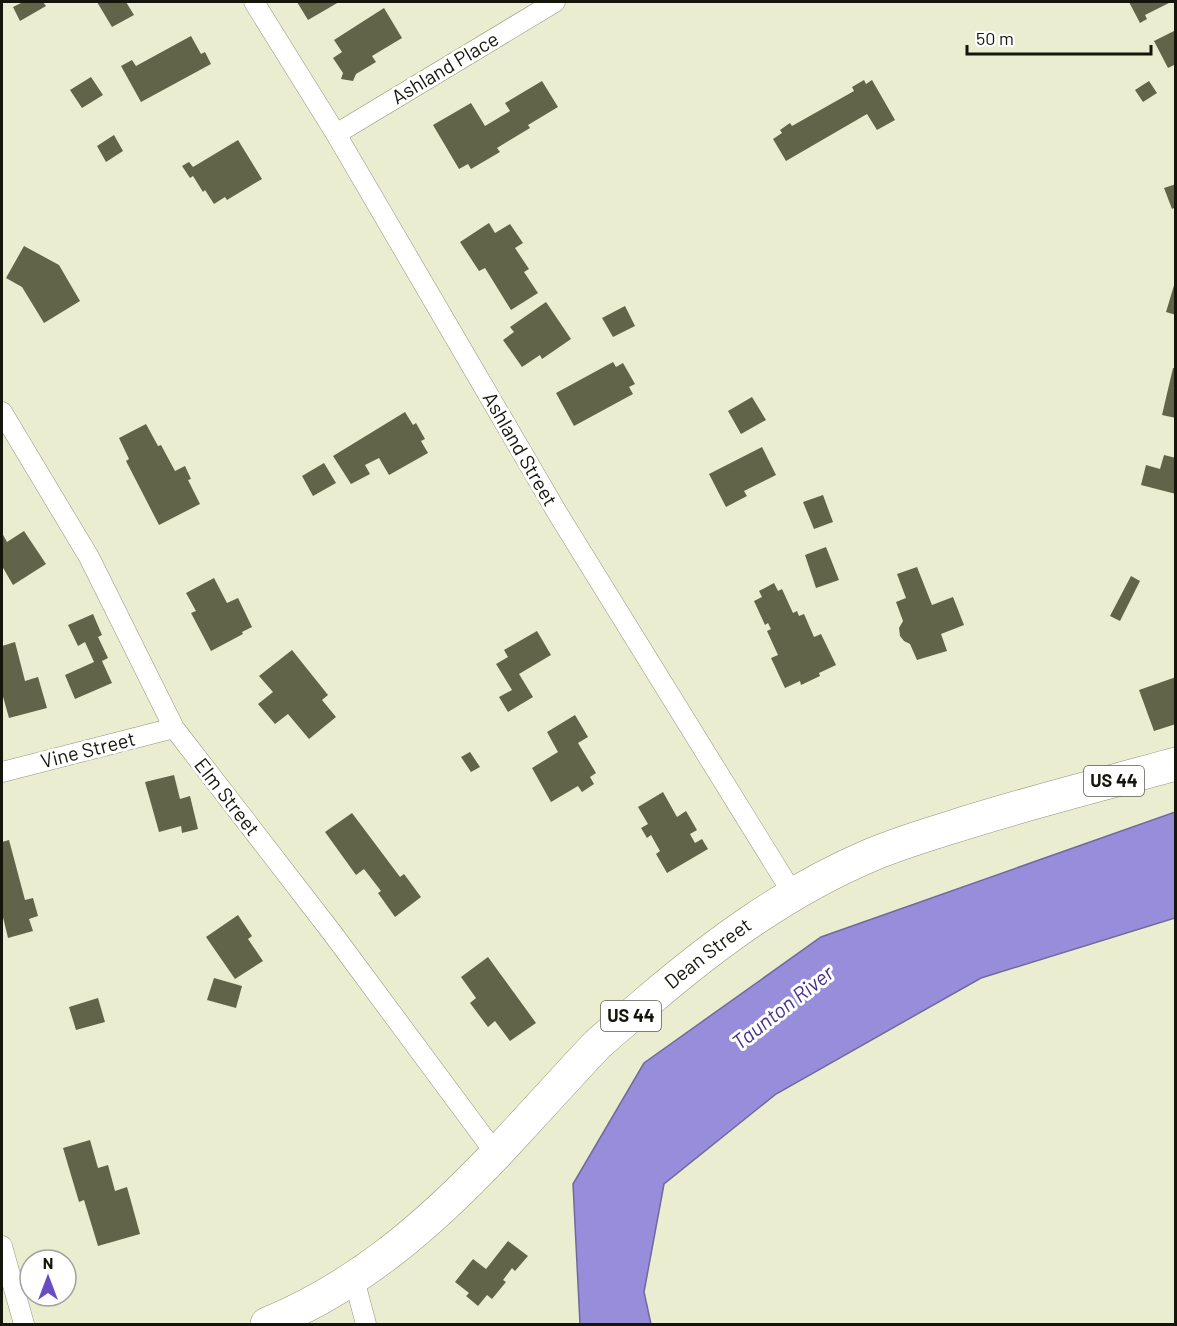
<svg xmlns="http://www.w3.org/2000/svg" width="1177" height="1326" viewBox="0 0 1177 1326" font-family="Barlow,sans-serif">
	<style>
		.water { fill: #978ddb; stroke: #70699d; stroke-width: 1.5 }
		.building { fill: #626449 }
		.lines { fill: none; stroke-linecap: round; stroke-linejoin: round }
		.minor-casing { stroke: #929478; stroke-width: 21 }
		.trunk-casing { stroke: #929478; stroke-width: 34 }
		.minor { stroke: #fff; stroke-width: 20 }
		.trunk { stroke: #fff; stroke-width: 33 }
		.labels { text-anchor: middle; stroke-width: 6; stroke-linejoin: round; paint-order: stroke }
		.shield { fill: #fff; stroke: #5b5c54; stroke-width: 1.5 }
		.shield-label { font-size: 18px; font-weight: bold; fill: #15160b }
		.street-label { font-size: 20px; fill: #15160b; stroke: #fff }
		.water-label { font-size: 21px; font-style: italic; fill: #46308c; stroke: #fff }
	</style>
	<rect width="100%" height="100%" fill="#eaedcf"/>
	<path class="water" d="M1175,812V918L981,978L776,1094L664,1184L644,1292L651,1324H580L573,1184L644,1063L821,937Z"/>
	<path class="building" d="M23,2H43L46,6L20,21L13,7Z
		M97,2H126L134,15L112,27Z
		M297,2H339L308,20Z
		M1129,2H1171L1145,15L1147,19L1140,23Z
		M384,8L402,38L372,56L376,62L356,74L353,81L341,79L343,73L333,58L342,52L334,40Z
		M1176,30V64L1168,68L1154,41Z
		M191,36L201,54L205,52L211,64L141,102L121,66L132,60L136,66Z
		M91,77L103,95L82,108L70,90Z
		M864,80L866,84L872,80L895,120L877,130L867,114L786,161L773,139L782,133L780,130L790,123L792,126L854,91L852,87Z
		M542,81L558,107L528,125L530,128L497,148L500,152L471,169L468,164L459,169L433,125L471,103L485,126L510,111L505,103Z
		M1149,81L1157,93L1143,102L1135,90Z
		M114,135L123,151L106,162L97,146Z
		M238,140L262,179L227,200L225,197L214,204L205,190L203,192L193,176L190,178L182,166L189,162L193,167Z
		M1176,184V207L1172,209L1164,188Z
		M489,223L495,233L510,224L523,243L515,248L529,269L524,272L538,293L511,310L485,268L479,271L460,242Z
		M24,246L59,265L80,301L44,323L22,287L6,278Z
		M1175,282H1176V315L1166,312Z
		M546,302L571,339L542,359L540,355L522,367L503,340L514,332L510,327Z
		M625,306L635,326L613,337L602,318Z
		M613,362L616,367L623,363L635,384L629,387L633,394L574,426L556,393Z
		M1173,368H1176V418L1162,415Z
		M752,397L766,420L741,434L728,411Z
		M405,412L413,425L416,423L425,439L421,441L428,453L389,475L379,458L365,465L370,474L351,484L333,456Z
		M146,424L158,446L161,445L175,471L185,466L191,479L188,480L200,504L159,525L126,461L129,459L119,438Z
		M762,447L776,475L744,491L747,496L726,507L709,474Z
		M1164,455L1176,458V494L1141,485L1146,465L1160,469Z
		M324,463L336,483L313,496L302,476Z
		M823,495L833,522L814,529L803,502Z
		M24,531L46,564L13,585L2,566V533L7,542Z
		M826,547L839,580L816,588L805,555Z
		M917,567L932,605L953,597L964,625L941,634L947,651L917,660L910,644L904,641L900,636L899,628L903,621L896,602L906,598L897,574Z
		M1131,576L1140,581L1120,621L1110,616Z
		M214,578L227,603L238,598L252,627L242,632L243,634L211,651L191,613L196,611L186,593Z
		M774,583L778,591L782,589L793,613L797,611L799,616L804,614L814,637L821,634L836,665L819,673L820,676L801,685L800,681L785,688L771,658L778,655L767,631L771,629L768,623L765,625L754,601L762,597L759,591Z
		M93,614L102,635L98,637L108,658L102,661L112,683L75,699L65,675L94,662L85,642L78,646L68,625Z
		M537,631L551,655L519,674L533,697L508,712L499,697L512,690L496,664L508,657L504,650Z
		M15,642L25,681L38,677L47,708L9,718L2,693V646Z
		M292,650L328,695L322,700L336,717L309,739L288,714L275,724L258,704L273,692L259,676Z
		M1176,677V724L1154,731L1139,690Z
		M575,715L588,737L578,743L596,773L590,777L594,784L582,792L578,786L551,802L532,768L558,752L547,732Z
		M470,752L480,767L471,772L461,757Z
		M174,775L180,799L190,796L198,829L182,833L181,826L159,832L145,782Z
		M663,792L677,817L686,811L697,830L690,834L695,843L702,839L708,849L667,873L656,854L660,851L651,835L647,838L641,828L648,824L638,807Z
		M352,813L400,877L404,874L421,897L395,917L378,893L381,891L364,869L356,875L325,832Z
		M9,840L25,900L33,898L38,916L29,919L33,931L8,938L2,913V842Z
		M238,915L252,936L248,939L263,961L235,979L206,937Z
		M488,957L536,1023L510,1041L495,1021L488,1027L470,1003L476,998L461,977Z
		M214,978L242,986L236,1008L207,1000Z
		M98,998L105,1022L76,1030L69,1007Z
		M90,1140L98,1168L108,1165L115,1191L127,1187L140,1234L98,1246L84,1200L79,1202L63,1148Z
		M508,1241L528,1256L515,1271L512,1268L503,1280L506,1282L492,1299L487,1295L478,1306L466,1296L469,1293L455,1282L473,1259L486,1269Z"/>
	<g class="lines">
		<g class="minor-casing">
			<path id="minor" d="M254,2L336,134L558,514L793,894
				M336,134L555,2
				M2,412L89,557L174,728L333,934L496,1154
				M2,772L174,728
				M2,1246L24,1324
				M354,1279L366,1324"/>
		</g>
		<g class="trunk-casing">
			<g id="trunk">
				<path id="s1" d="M267,1324C359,1286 430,1224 498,1152C521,1127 545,1101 568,1076C578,1065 588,1054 598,1044C614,1029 632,1015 648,1001C716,943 788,890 871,855C897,844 923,836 949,828C1023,804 1100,785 1176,764"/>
			</g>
		</g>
		<use href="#minor" class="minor"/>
		<use href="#trunk" class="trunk"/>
	</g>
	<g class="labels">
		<g class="shield">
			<rect x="1084" y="766" width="60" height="30" rx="4.5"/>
			<rect x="601" y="1001" width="60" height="30" rx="4.5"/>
		</g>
		<g class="shield-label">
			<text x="1114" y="787">US 44</text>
			<text x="631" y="1022">US 44</text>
		</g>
		<g class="street-label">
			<text transform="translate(445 68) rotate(-31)" y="7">Ashland Place</text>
			<text transform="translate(520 449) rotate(60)" y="7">Ashland Street</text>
			<text transform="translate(88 750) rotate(-14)" y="7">Vine Street</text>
			<text transform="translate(227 797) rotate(52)" y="7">Elm Street</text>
			<text dy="7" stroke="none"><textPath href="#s1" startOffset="580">Dean Street</textPath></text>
		</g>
		<g class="water-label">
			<text transform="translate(783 1008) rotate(-38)" y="7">Taunton River</text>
		</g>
	</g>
	<rect width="1177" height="1326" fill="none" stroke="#15160b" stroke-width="6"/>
	<g transform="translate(48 1278)"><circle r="28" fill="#ffffff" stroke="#a1a29d" stroke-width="1.5"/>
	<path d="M0-4.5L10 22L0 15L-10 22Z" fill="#684dc6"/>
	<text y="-9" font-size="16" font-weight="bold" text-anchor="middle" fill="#15160b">N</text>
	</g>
	<path d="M967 45v9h184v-9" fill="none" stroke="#15160b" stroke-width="3"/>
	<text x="976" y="45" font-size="18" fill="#15160b" stroke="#ffffff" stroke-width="4.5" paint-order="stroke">50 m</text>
</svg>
